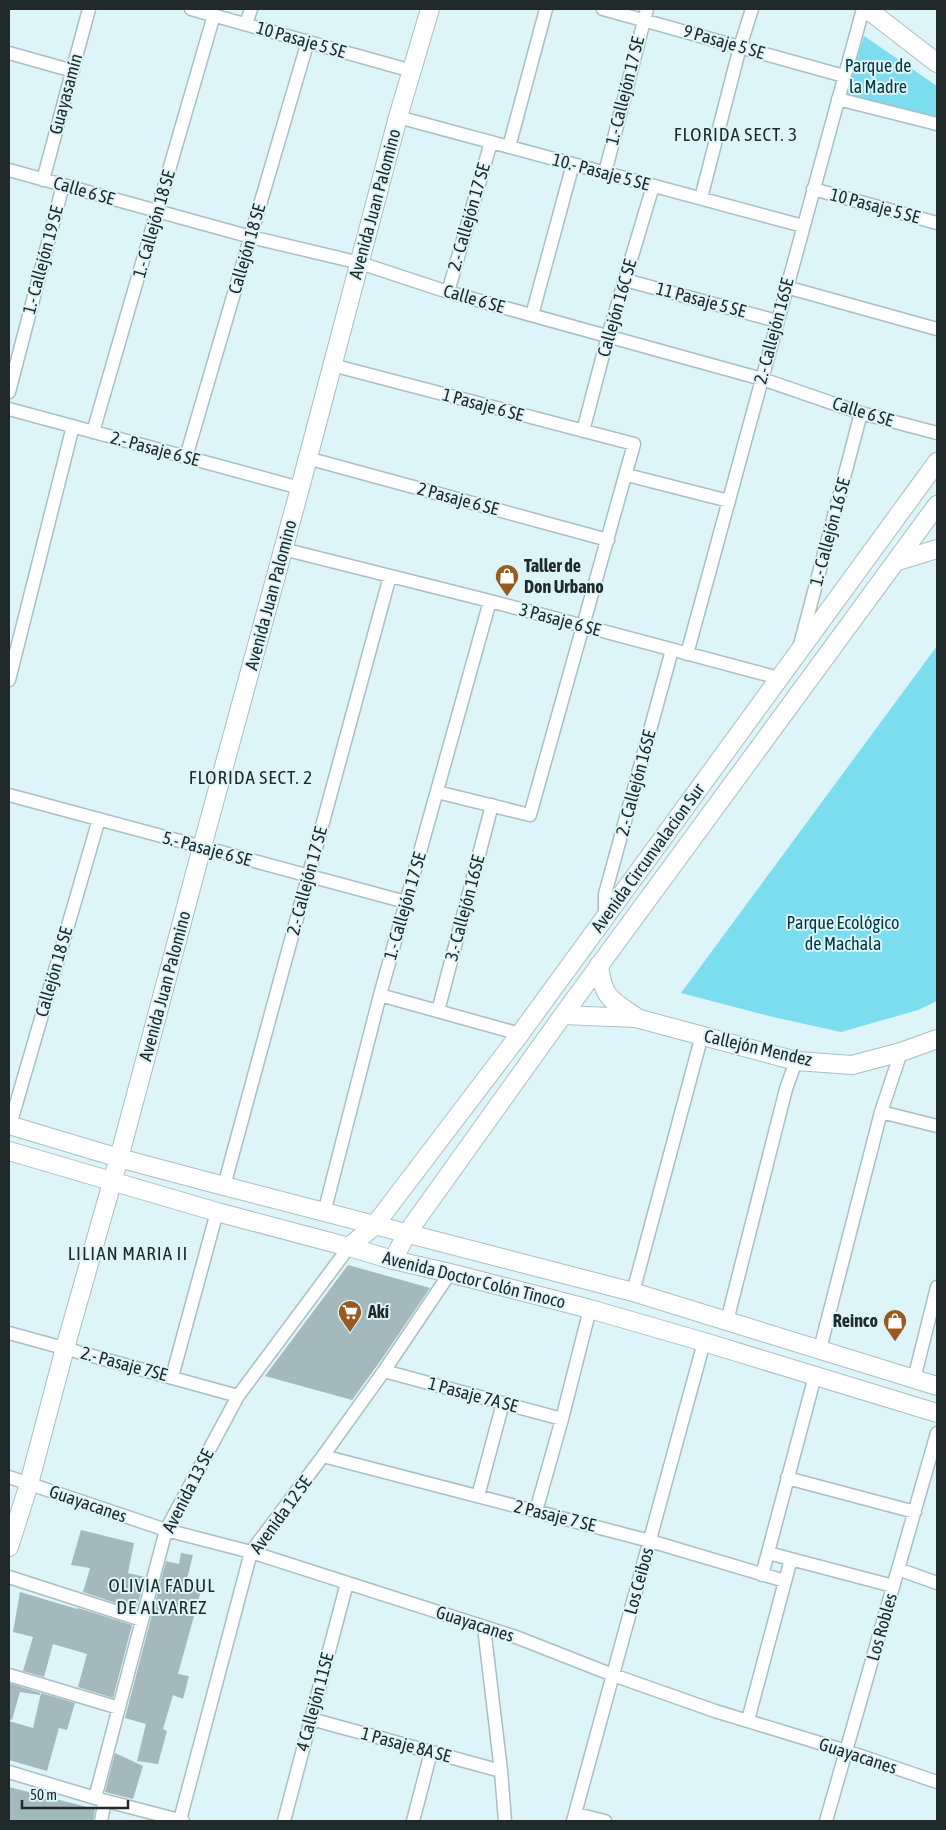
<svg xmlns="http://www.w3.org/2000/svg" width="946" height="1830" viewBox="0 0 946 1830" font-family="'Asap Condensed',sans-serif">
	<style>
		.green { fill: #7bddee }
		.building { fill: #a3b9bd }
		.lines { fill: none; stroke-linecap: round; stroke-linejoin: round }
		.street-casing { stroke: #a9bfc4; stroke-width: 15 }
		.secondary-casing { stroke: #a9bfc4; stroke-width: 20 }
		.street { stroke: #fff; stroke-width: 12 }
		.secondary { stroke: #fff; stroke-width: 18 }
		.labels { text-anchor: middle; stroke-width: 4; stroke-linejoin: round; paint-order: stroke }
		.street-label { font-size: 18px; fill: #212a2b; stroke: #ddf4f8 }
		.park-label { font-size: 18px; fill: #003840; stroke: #ddf4f8 }
		.poi-label { font-size: 18px; font-weight: bold; fill: #212a2b; stroke: #ddf4f8; text-anchor: start }
		.neighbourhood-label { font-size: 19px; letter-spacing: 1px; fill: #212a2b; stroke: #ddf4f8 }
	</style>
	<rect width="100%" height="100%" fill="#ddf4f8"/>
	<path class="green" d="M864,36L937,86V118L875,102L844,100Z
		M937,646V1001L918,1010L841,1032L773,1017L681,993Z"/>
	<path class="building" d="M348,1265L430,1288L381,1360L352,1400L265,1376Z
		M81,1530L134,1543L128,1573L145,1577L136,1610L83,1592L90,1568L71,1565Z
		M181,1553L193,1555L186,1583L202,1587L178,1674L189,1676L183,1699L173,1695L163,1729L167,1731L158,1764L137,1761L146,1724L125,1718L166,1561L179,1564Z
		M20,1592L77,1609L78,1608L132,1625L113,1698L78,1687L87,1654L53,1644L44,1677L23,1671L33,1637L13,1632Z
		M9,1683L40,1693V1695L20,1692L12,1720L9,1719Z
		M41,1693L75,1703L67,1730L59,1728L47,1771L9,1760V1721L33,1728Z
		M115,1753L143,1766L133,1799L105,1792Z
		M9,1787L95,1809L93,1821H9Z"/>
	<g class="lines">
		<g class="street-casing">
			<path id="street" d="M191,9L412,71
				M603,9L844,76
				M246,24L251,9
				M9,53L73,71
				M838,99L937,124
				M398,117L803,226
				M509,147L546,9
				M9,170L251,237L360,263L448,292L762,379L861,413L937,433
				M605,173L647,9
				M43,180L89,9
				M813,189L937,223
				M701,198L740,47L752,9
				M625,280L777,321
				M786,287L937,329
				M448,292L491,142
				M532,315L573,164
				M332,365L634,444L530,815L437,792
				M9,392L63,185
				M9,409L300,488
				M583,431L608,336L653,186
				M93,432L214,15
				M186,457L308,41
				M307,458L608,540
				M627,475L729,501
				M283,549L490,601L779,678
				M800,645L861,413
				M687,654L863,9
				M9,680L73,426
				M9,795L406,902
				M605,917V894L672,650
				M380,995L520,1034
				M438,1011L492,805
				M881,1112L937,1126
				M10,1125L99,819
				M224,1186L390,576
				M324,1213L380,995L490,601
				M633,1292L702,1035
				M727,1321L786,1089L796,1061
				M9,1333L238,1396
				M820,1349L881,1112L901,1052
				M384,1371L562,1419
				M172,1377L217,1212
				M914,1379L937,1287
				M323,1456L650,1541L785,1581
				M9,1477L166,1530L251,1552L516,1637L613,1675L715,1711L846,1751L937,1782
				M787,1478L915,1512
				M478,1496L503,1403
				M536,1511L562,1419L590,1309
				M768,1553L893,1586
				M898,1569L937,1583
				M762,1575L815,1376
				M9,1577L142,1620
				M484,1627L501,1771L505,1821
				M9,1675L119,1708
				M311,1719L501,1771
				M748,1720L791,1559
				M9,1772L95,1798L183,1821
				M95,1798L166,1530L238,1396L349,1247
				M576,1814L605,1821
				M180,1820L251,1552L323,1456L384,1371L450,1273
				M101,1821L105,1801
				M284,1821L347,1583
				M413,1821L431,1752
				M573,1821L704,1342
				M826,1821L937,1433"/>
		</g>
		<g class="secondary-casing">
			<path id="secondary" d="M867,9L937,63
				M895,562L937,549
				M599,965C603,998 610,999 636,1017
				M563,1015L636,1018L796,1061L852,1065L901,1052L937,1039
				M9,1125L119,1158L224,1186L633,1292L937,1386
				M9,1151L217,1212L349,1247L393,1260L450,1273L590,1309L704,1342L937,1413
				M349,1247L374,1226L520,1034L937,462
				M393,1260L407,1233L563,1015L937,505
				M9,1547L29,1484L65,1348L119,1158L202,847L300,488L398,117L430,9"/>
		</g>
		<use href="#street" class="street"/>
		<use href="#secondary" class="secondary"/>
	</g>
	<defs>
		<g id="shop-pin" transform="scale(1.25)"><path d="M0 17L-7.5 6A9.5 9.5 0 1 1 7.5 6Z" fill="#985a1f" stroke="#ddf4f8"/><path d="M-5-2.5h2.3a2.7 3.5 0 0 1 5.4 0H5L5.5 6h-11ZM-1.5-2.5h3a1.5 2.3 0 0 0-3 0Z" fill="#fff"/></g>
		<g id="supermarket-pin" transform="scale(1.25)"><path d="M0 17L-7.5 6A9.5 9.5 0 1 1 7.5 6Z" fill="#985a1f" stroke="#ddf4f8"/><path d="M-6-5.5h2.5l.6 2H6L4.5 2H-2.5L-4.4-4H-6ZM-1.5 3.2a1.3 1.3 0 1 0 .1 0ZM3 3.2a1.3 1.3 0 1 0 .1 0Z" fill="#fff"/></g>
	</defs>
	<g fill-rule="evenodd">
		<use href="#shop-pin" x="507" y="576"/>
		<use href="#supermarket-pin" x="350" y="1312"/>
		<use href="#shop-pin" x="895" y="1321"/>
	</g>
	<g class="labels">
		<g class="street-label">
			<text transform="translate(301 40) rotate(16)" y="6">10 Pasaje 5 SE</text>
			<text transform="translate(724 42) rotate(16)" y="6">9 Pasaje 5 SE</text>
			<text transform="translate(625 91) rotate(-76)" y="6">1.- Callejón 17 SE</text>
			<text transform="translate(66 94) rotate(-75)" y="6">Guayasamín</text>
			<text transform="translate(601 172) rotate(15)" y="6">10.- Pasaje 5 SE</text>
			<text transform="translate(84 191) rotate(16)" y="6">Calle 6 SE</text>
			<text transform="translate(375 204) rotate(-75)" y="6">Avenida Juan Palomino</text>
			<text transform="translate(875 206) rotate(15)" y="6">10 Pasaje 5 SE</text>
			<text transform="translate(469 217) rotate(-74)" y="6">2.- Callejón 17 SE</text>
			<text transform="translate(154 224) rotate(-74)" y="6">1.- Callejón 18 SE</text>
			<text transform="translate(247 249) rotate(-74)" y="6">Callejón 18 SE</text>
			<text transform="translate(43 260) rotate(-75)" y="6">1.- Callejón 19 SE</text>
			<text transform="translate(474 299) rotate(16)" y="6">Calle 6 SE</text>
			<text transform="translate(701 300) rotate(15)" y="6">11 Pasaje 5 SE</text>
			<text transform="translate(617 308) rotate(-74)" y="6">Callejón 16C SE</text>
			<text transform="translate(774 331) rotate(-75)" y="6">2.- Callejón 16SE</text>
			<text transform="translate(483 405) rotate(15)" y="6">1 Pasaje 6 SE</text>
			<text transform="translate(863 412) rotate(17)" y="6">Calle 6 SE</text>
			<text transform="translate(155 449) rotate(15)" y="6">2.- Pasaje 6 SE</text>
			<text transform="translate(458 499) rotate(15)" y="6">2 Pasaje 6 SE</text>
			<text transform="translate(830 532) rotate(-75)" y="6">1.- Callejón 16 SE</text>
			<text transform="translate(271 595) rotate(-75)" y="6">Avenida Juan Palomino</text>
			<text transform="translate(560 620) rotate(15)" y="6">3 Pasaje 6 SE</text>
			<text transform="translate(636 783) rotate(-75)" y="6">2.- Callejón 16SE</text>
			<text transform="translate(207 849) rotate(15)" y="6">5.- Pasaje 6 SE</text>
			<text transform="translate(648 858) rotate(-54)" y="6">Avenida Circunvalacion Sur</text>
			<text transform="translate(307 881) rotate(-75)" y="6">2.- Callejón 17 SE</text>
			<text transform="translate(405 906) rotate(-74)" y="6">1.- Callejón 17 SE</text>
			<text transform="translate(465 908) rotate(-75)" y="6">3.- Callejón 16SE</text>
			<text transform="translate(54 972) rotate(-74)" y="6">Callejón 18 SE</text>
			<text transform="translate(165 986) rotate(-75)" y="6">Avenida Juan Palomino</text>
			<text transform="translate(758 1048) rotate(13)" y="6">Callejón Mendez</text>
			<text transform="translate(474 1280) rotate(14)" y="6">Avenida Doctor Colón Tinoco</text>
			<text transform="translate(124 1364) rotate(15)" y="6">2.- Pasaje 7SE</text>
			<text transform="translate(473 1395) rotate(15)" y="6">1 Pasaje 7A SE</text>
			<text transform="translate(188 1491) rotate(-63)" y="6">Avenida 13 SE</text>
			<text transform="translate(88 1504) rotate(19)" y="6">Guayacanes</text>
			<text transform="translate(281 1515) rotate(-54)" y="6">Avenida 12 SE</text>
			<text transform="translate(555 1516) rotate(14)" y="6">2 Pasaje 7 SE</text>
			<text transform="translate(639 1581) rotate(-75)" y="6">Los Ceibos</text>
			<text transform="translate(475 1624) rotate(18)" y="6">Guayacanes</text>
			<text transform="translate(882 1627) rotate(-74)" y="6">Los Robles</text>
			<text transform="translate(315 1702) rotate(-75)" y="6">4 Callejón 11SE</text>
			<text transform="translate(406 1745) rotate(15)" y="6">1 Pasaje 8A SE</text>
			<text transform="translate(858 1756) rotate(18)" y="6">Guayacanes</text>
		</g>
		<g class="park-label">
			<text x="878" y="72">Parque de<tspan x="878" dy="21">la Madre</tspan></text>
			<text x="843" y="929">Parque Ecológico<tspan x="843" dy="21">de Machala</tspan></text>
		</g>
		<g class="poi-label">
			<text x="524" y="572">Taller de<tspan x="524" dy="21">Don Urbano</tspan></text>
			<text x="368" y="1318">Akí</text>
			<text x="878" y="1327" text-anchor="end">Reinco</text>
		</g>
		<g class="neighbourhood-label">
			<text x="736" y="141">FLORIDA SECT. 3</text>
			<text x="251" y="784">FLORIDA SECT. 2</text>
			<text x="128" y="1260">LILIAN MARIA II</text>
			<text x="162" y="1592">OLIVIA FADUL<tspan x="162" dy="22">DE ALVAREZ</tspan></text>
		</g>
	</g>
	<rect width="946" height="1830" fill="none" stroke="#212a2b" stroke-width="20"/>
	<path d="M22 1800v8h106v-8" fill="none" stroke="#212a2b" stroke-width="2.5"/>
	<text x="30" y="1800" font-size="15" fill="#212a2b" stroke="#ddf4f8" stroke-width="4" paint-order="stroke">50 m</text>
</svg>
